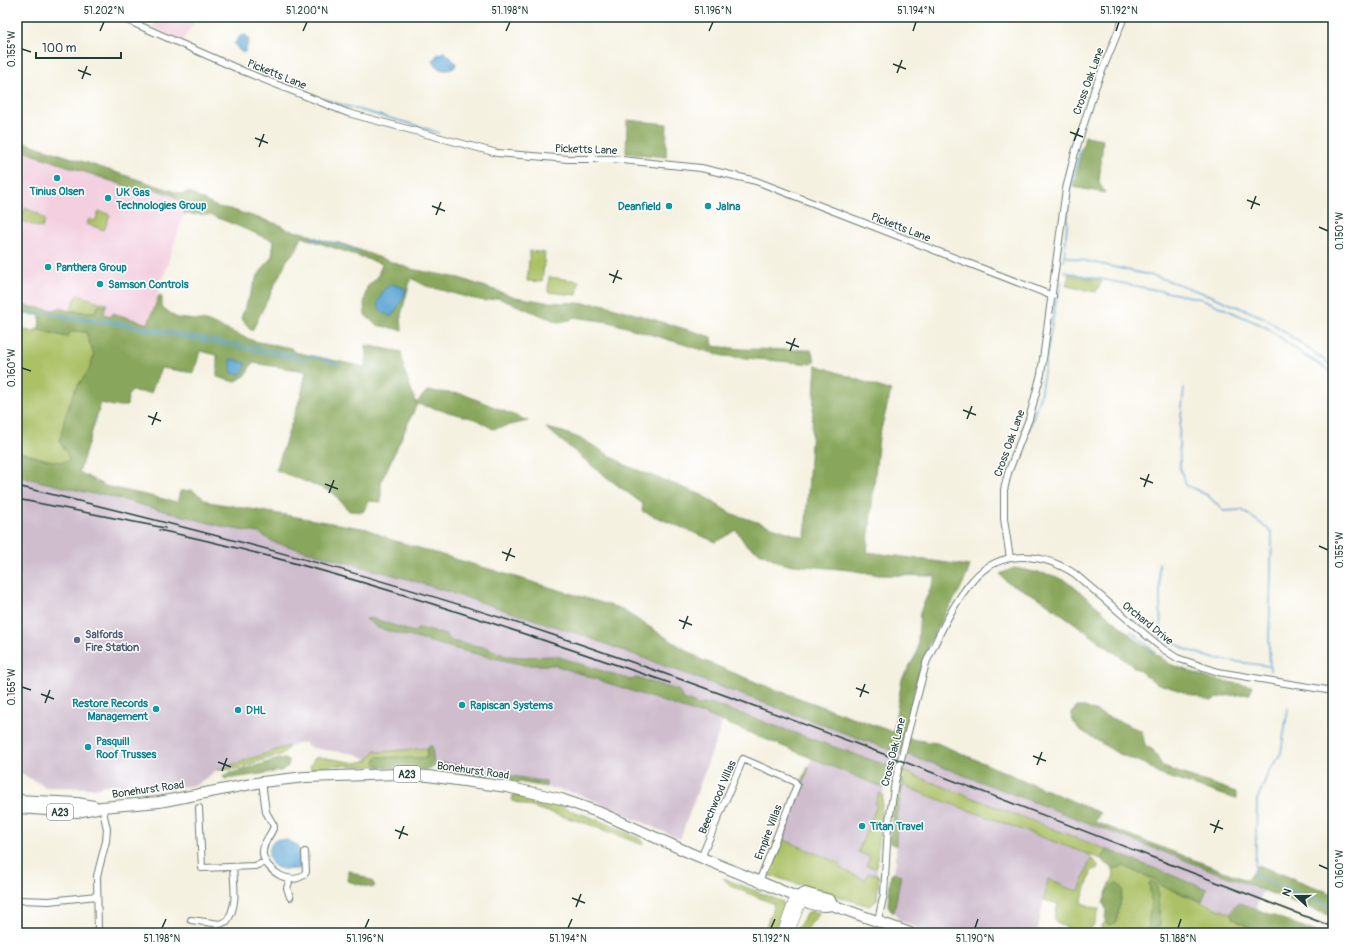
<svg xmlns="http://www.w3.org/2000/svg" width="1350" height="950" viewBox="0 0 1350 950" font-family="Pangolin,sans-serif">
	<style>
		.built { fill: #f3cfdf }
		.industrial { fill: #cfbdce }
		.green { fill: #acc166; stroke: #667f4d }
		.forest { fill: #89a75b; stroke: #547248 }
		.water { fill: #5ba5d3; stroke: #3d7184 }
		.lines { fill: none; stroke-linecap: round; stroke-linejoin: round }
		.stream { stroke: #5ba5d3; stroke-width: 1.5 }
		.street-casing { stroke: #6a7c71; stroke-width: 8 }
		.secondary-casing { stroke: #6a7c71; stroke-width: 10 }
		.primary-casing { stroke: #6a7c71; stroke-width: 12 }
		.street { stroke: #fff; stroke-width: 6 }
		.secondary { stroke: #fff; stroke-width: 9 }
		.primary { stroke: #fff; stroke-width: 10 }
		.rail { stroke: #1f3d34; stroke-width: 1.5 }
		.ticks { fill: none; stroke: #1f3d34; stroke-width: 1.5 }
		.culture-dot { fill: #0f9aa8; stroke: #fff; stroke-width: 1.5 }
		.service-dot { fill: #5c6f8a; stroke: #fff; stroke-width: 1.5 }
		.labels { text-anchor: middle; stroke-width: 3; stroke-linejoin: round; paint-order: stroke }
		.shield { fill: #fff; stroke: #627771; stroke-width: 1 }
		.shield-label { font-size: 10px; font-weight: bold; fill: #1f3d34 }
		.street-label { font-size: 11px; fill: #1f3d34; stroke: #fff }
		.culture-label { font-size: 11px; font-weight: bold; fill: #0d838f; stroke: #fff; text-anchor: start }
		.service-label { font-size: 11px; font-weight: bold; fill: #4e5e75; stroke: #fff; text-anchor: start }
		.neatline { fill: none; stroke: #1f3d34; stroke-width: 1.5 }
		.ticks-label { font-size: 10px; text-anchor: middle; fill: #1f3d34 }
	</style>
	<rect width="100%" height="100%" fill="#fff"/>
	<filter id="ink" filterUnits="userSpaceOnUse"><feTurbulence type="fractalNoise" baseFrequency=".025" numOctaves="2"/><feDisplacementMap in="SourceGraphic" scale="8" xChannelSelector="R" yChannelSelector="G"/><feConvolveMatrix kernelMatrix="1 2 1 2 8 2 1 2 1" color-interpolation-filters="sRGB"/></filter>
	<filter id="wash" filterUnits="userSpaceOnUse"><feTurbulence type="fractalNoise" baseFrequency=".012" numOctaves="4" result="noise"/><feDisplacementMap in="SourceGraphic" scale="16" xChannelSelector="R" yChannelSelector="G"/><feGaussianBlur stdDeviation="0.9" result="paint"/><feColorMatrix in="noise" values="0 0 0 0 0 0 0 0 0 0 0 0 0 0 0 0 0 1.4 0 .05"/><feComposite in="paint" operator="in"/></filter>
	<g filter="url(#wash)">
		<rect width="100%" height="100%" fill="#f5f1e1"/>
		<path class="built" d="M158,17L185,18L197,17L183,40L152,28Z
			M17,149L129,187L130,189L150,188L172,195L184,205V214L148,324L113,314L112,316L70,311L59,308L53,310L17,305Z"/>
		<path class="industrial" d="M17,476L93,494H101L228,528L259,533L273,542L360,565L478,600L576,633L707,680L885,748L924,760L1264,890L1255,909L1240,903L1235,905L1231,914L1202,901L1206,889L900,770L710,703L699,705L636,678L631,680L556,656L526,657L506,656L489,648L414,632L371,618L366,619L524,665H554L723,721L680,839L579,794L546,787V782L506,775L490,776L442,764L441,767H434L432,746H428L427,748L380,752L371,762L357,754L311,748L304,742L217,770L196,785L125,795L119,784L101,786V788L45,787L19,772L17,773Z
			M812,758L884,788L878,842L877,874L879,877L877,900L869,906L765,874Z
			M903,785L1092,856L1079,892L1061,886V884L1048,879L1037,933H937L930,930L928,933L899,920L894,912L898,872H894L896,862L897,813Z"/>
		<path class="green" d="M25,208L39,214L45,220L42,228L21,221Z
			M99,211L110,215L104,230L87,224L89,219L95,221Z
			M530,251L545,253L542,282L527,281Z
			M1069,274L1102,281L1096,292L1066,286Z
			M549,277L579,281L577,295L548,292Z
			M77,295L107,304L106,306L99,305L95,312L70,311Z
			M36,329L66,337L72,331L86,332L94,355L89,370L75,390L60,441L69,458V462C52,465 34,454 17,452V330L35,331Z
			M288,746V748L283,754L235,769L217,770Z
			M427,748V758L378,757L382,767L336,765L311,769L310,766L314,759L318,757L357,763L368,760L376,749L377,752Z
			M808,767L809,768L782,839L841,864L840,868L865,880L868,873L877,874L879,877L877,900L869,906L765,874Z
			M900,770L1108,850L1101,859L919,792L903,785L904,781L898,778Z
			M879,793L883,795L878,842L877,868L866,866L870,857L858,852L877,805L875,804Z
			M513,795C558,804 601,819 642,840L643,845L588,824L512,801Z
			M1091,858L1098,865L1097,869L1092,870L1081,903L1099,909L1095,923L1090,930L1096,933H1066L1067,928L1057,923L1054,919L1058,904L1044,900L1048,879L1062,884V886L1079,891Z
			M1123,866L1158,881L1160,885L1231,914L1232,918L1258,933H1161L1159,929L1160,924L1157,884L1149,883L1151,897L1148,933H1115L1100,927L1105,922L1110,925L1116,922L1123,890L1116,882L1107,891L1114,875L1113,869Z
			M723,878L783,902C788,910 781,924 778,933H764L774,904L731,886Z
			M811,911L819,913L805,932L806,933H795L807,913Z"/>
		<path class="forest" d="M627,120L667,124L666,157L626,153Z
			M1085,136L1103,139L1099,182L1105,193L1073,187Z
			M17,140L182,194L188,192L217,207L230,209L280,225L288,230L304,233L325,241L340,243L411,269L459,278L515,297L546,302L602,304L712,337L713,346L742,349L811,350L815,360L812,364L723,356L609,322L574,317L570,320L558,322L498,298L485,301L470,298L426,286L411,278L401,315L402,330L376,325L365,315L364,304L367,287L377,278L382,264L302,237L296,250L287,260L252,331L241,318L257,277L272,256L274,241L211,215L184,214V205L172,195L150,188L143,193L130,189L129,187L17,149Z
			M159,295L162,297V307L177,318L206,321L254,341L291,348L294,352L365,367L366,345L401,352L404,370L416,403L427,391L463,394L528,421L493,429L475,419L417,404L381,482V502L369,501L363,512L349,511L332,492L276,470L302,392L306,371L252,363L246,375L235,382L217,377V355L200,351L194,373L161,368L151,393L132,391L128,396L127,406H114L101,403L79,472L105,486L177,502L180,491L192,490L209,502L367,529L392,540L619,608L702,660L763,685L893,732L902,679L917,653L920,612L936,576L879,575L850,570L783,564L746,545L736,530L716,542L642,511L643,504L601,473L546,428L563,432L584,440L627,466L702,495L730,513L805,538L816,365L891,391L879,437L867,552L970,566C962,591 946,611 934,634C918,665 912,702 904,737L911,739L937,743L1100,813L1095,822L1247,880L1258,865L1333,894V917L924,760L885,748L576,633L411,580L273,542L259,533L228,528L101,494H93L17,476V452C34,454 52,465 69,461V458L60,441L65,416L75,390L89,370L94,356L86,332L72,331L67,337L39,330L40,315L17,314V305L53,310L59,308L70,311L95,312L99,305L106,306L104,314L111,316L113,313L148,324Z
			M1014,568L1051,575L1067,581L1138,641L1170,664L1211,679L1252,686L1250,694L1224,696L1211,701L1156,683L1077,625L1039,598L1007,582L1000,574Z
			M371,618L414,632L419,628L446,635L452,641L489,648L506,656L526,657L556,656L631,680L636,678L678,690L683,699L699,705L710,703L894,768L893,771L888,773L884,788L702,713L700,714L554,665H524L468,652L378,628L366,619Z
			M1076,707H1085L1142,731L1145,745L1153,750L1163,767L1236,792V799L1158,774L1147,765L1117,753L1079,729L1073,721L1072,714Z
			M428,746H432L434,767L426,770L382,767L375,763L377,757L427,758Z
			M279,759H286L289,762L288,766L281,771L226,779L223,777L224,775Z
			M442,763L473,769L474,773L490,776L488,779L442,770Z
			M506,775L546,782V787L501,779V776Z
			M898,778L904,782L897,813L896,846L891,843L890,833Z
			M1108,850L1207,889L1202,901L1160,885L1158,881L1124,866L1113,869L1101,859Z
			M348,870L372,881L375,886L372,888L347,881Z
			M894,872L901,875L894,912H892L888,905L891,874Z
			M1151,881L1157,884L1160,924L1155,933H1148L1151,897L1149,883Z
			M1116,882L1123,890L1116,922L1110,925L1105,922L1106,909L1103,903L1107,891Z
			M1240,903L1319,933H1258L1232,918L1231,914L1235,905Z"/>
		<path class="water" d="M246,35L249,40L245,52H241L234,44L240,36Z
			M445,52L456,63L455,67C447,73 436,70 432,61L438,54Z
			M393,284L406,289L403,299L391,317L382,312L377,304L384,289Z
			M230,359C236,358 240,363 246,363L244,370L240,374L232,373Z
			M279,839L287,840L297,845L302,861V867L299,869C292,869 282,870 276,867C265,860 267,842 279,839Z"/>
		<g class="lines">
			<path class="stream" d="M325,99C362,113 402,119 439,133
				M310,238L342,245L358,252
				M1064,256L1158,277L1211,296L1265,318L1333,366
				M1064,261L1070,189L1080,149
				M1065,270V272L1202,299L1266,327L1305,356L1333,373
				M17,311L108,320L298,355
				M62,319L108,323L302,360L315,357L339,365
				M1184,388L1179,437L1180,468L1186,485L1207,495L1224,511L1242,510L1267,528L1272,534L1269,643L1270,671
				M1029,430L1040,396L1055,306L1062,282
				M1159,563L1161,634L1185,649L1215,659L1269,666
				M1131,631L1155,652
				M1159,641L1161,635
				M1288,708L1281,753L1268,773L1257,800L1255,876L1333,907"/>
		</g>
	</g>
	<g filter="url(#ink)">
		<g class="lines">
			<g class="street-casing">
				<path id="street" d="M120,17L243,71L348,113L497,153L568,159H612L701,168L756,181L1053,296
					M1010,558L1004,519V490L1008,473L1029,419L1041,374L1066,189L1074,156L1095,88L1124,17
					M262,782L266,812L274,826C271,836 262,842 263,854C265,871 294,889 306,872L305,852
					M199,808L202,868L255,866L265,862
					M701,858L743,759L794,781L797,785L759,882
					M290,879L287,888L290,897
					M17,900L49,901L97,896
					M191,920L220,924L227,921C238,905 234,886 233,867
					M878,920L884,894L888,827L895,782L926,663C937,638 955,600 973,580C1000,548 1043,553 1075,574L1146,635L1163,649L1177,658L1218,672L1333,691
					M98,933L97,876L106,841L107,829L102,807"/>
			</g>
			<g class="secondary-casing">
				<path id="secondary" d="M782,933L793,902L797,897L801,903L789,933"/>
			</g>
			<g class="primary-casing">
				<path id="primary" d="M17,800L77,803L94,806
					M17,808L77,812L102,807L159,802L262,782L305,777L399,774L428,776L507,787L561,799L601,813L690,853L797,897C808,904 820,908 832,905L910,933
					M797,897L805,893L830,900L832,905"/>
			</g>
			<use href="#street" class="street"/>
			<use href="#secondary" class="secondary"/>
			<use href="#primary" class="primary"/>
			<path class="rail" d="M17,486C200,530 383,577 562,638C821,726 1077,829 1333,927
				M17,499L165,528
				M159,530C333,567 502,626 670,683"/>
		</g>
	</g>
	<path class="ticks" d="M100,31L104,22M303,31L307,22M506,31L510,22M709,31L713,22M913,31L916,22M1116,31L1119,22M22,49L31,52M893,64L906,69M78,70L91,75M897,73L902,60M82,79L87,66M1070,132L1083,137M255,138L268,143M1074,141L1079,128M259,147L264,134M1247,200L1260,205M432,206L445,211M1251,209L1256,196M436,215L441,202M1319,227L1328,231M609,274L622,279M613,283L618,270M786,342L799,347M790,351L795,338M22,368L31,371M963,410L976,415M148,416L161,421M967,419L972,406M152,425L157,412M1140,478L1153,483M325,484L338,489M1144,487L1149,474M329,493L334,480M1319,546L1328,550M502,552L515,557M506,561L511,548M679,620L692,625M683,629L688,616M22,687L31,690M856,688L869,693M41,694L54,699M860,697L865,684M45,703L50,690M1033,756L1046,761M218,762L231,767M1037,765L1042,752M222,771L227,758M1210,824L1223,829M395,830L408,835M1214,833L1219,820M399,839L404,826M1319,865L1328,869M572,898L585,903M576,907L581,894M162,928L166,919M365,928L369,919M568,928L572,919M771,928L775,919M975,928L978,919M1178,928L1181,919"/>
	<g class="culture-dot">
		<circle cx="57" cy="178" r="4"/>
		<circle cx="108" cy="198" r="4"/>
		<circle cx="669" cy="206" r="4"/>
		<circle cx="708" cy="206" r="4"/>
		<circle cx="48" cy="267" r="4"/>
		<circle cx="100" cy="284" r="4"/>
		<circle cx="462" cy="705" r="4"/>
		<circle cx="156" cy="709" r="4"/>
		<circle cx="238" cy="710" r="4"/>
		<circle cx="88" cy="747" r="4"/>
		<circle cx="862" cy="826" r="4"/>
	</g>
	<circle class="service-dot" cx="77" cy="640" r="4"/>
	<g class="labels">
		<g class="shield">
			<rect x="394" y="766" width="26" height="16" rx="3"/>
			<rect x="47" y="804" width="26" height="16" rx="3"/>
		</g>
		<g class="shield-label">
			<text x="407" y="778">A23</text>
			<text x="60" y="816">A23</text>
		</g>
		<g class="street-label">
			<text transform="translate(277 74) rotate(22)" y="4">Picketts Lane</text>
			<text transform="translate(1088 81) rotate(-70)" y="4">Cross Oak Lane</text>
			<text transform="translate(586 149) rotate(2)" y="4">Picketts Lane</text>
			<text transform="translate(901 227) rotate(21)" y="4">Picketts Lane</text>
			<text transform="translate(1009 443) rotate(-70)" y="4">Cross Oak Lane</text>
			<text transform="translate(1148 623) rotate(39)" y="4">Orchard Drive</text>
			<text transform="translate(893 752) rotate(-76)" y="4">Cross Oak Lane</text>
			<text transform="translate(473 770) rotate(8)" y="4">Bonehurst Road</text>
			<text transform="translate(148 789) rotate(-8)" y="4">Bonehurst Road</text>
			<text transform="translate(717 797) rotate(-67)" y="4">Beechwood Villas</text>
			<text transform="translate(768 832) rotate(-69)" y="4">Empire Villas</text>
		</g>
		<g class="culture-label">
			<text x="57" y="195" text-anchor="middle">Tinius Olsen</text>
			<text x="116" y="196">UK Gas<tspan x="116" dy="13">Technologies Group</tspan></text>
			<text x="661" y="210" text-anchor="end">Deanfield</text>
			<text x="716" y="210">Jalna</text>
			<text x="56" y="271">Panthera Group</text>
			<text x="108" y="288">Samson Controls</text>
			<text x="148" y="707" text-anchor="end">Restore Records<tspan x="148" dy="13">Management</tspan></text>
			<text x="470" y="709">Rapiscan Systems</text>
			<text x="246" y="714">DHL</text>
			<text x="96" y="745">Pasquill<tspan x="96" dy="13">Roof Trusses</tspan></text>
			<text x="870" y="830">Titan Travel</text>
		</g>
		<g class="service-label">
			<text x="85" y="638">Salfords<tspan x="85" dy="13">Fire Station</tspan></text>
		</g>
	</g>
	<rect width="1350" height="950" fill="none" stroke="#fff" stroke-width="44"/>
	<g transform="translate(1296 896) rotate(291)" stroke="#ffffff" stroke-width="3" paint-order="stroke">
	<path d="M0-3L7 15L0 10L-7 15Z" fill="#1f3d34"/>
	<text y="-6" font-size="11" font-weight="bold" text-anchor="middle" fill="#1f3d34">N</text>
	</g>
	<path d="M36 52v6h85v-6" fill="none" stroke="#1f3d34" stroke-width="2"/>
	<text x="42" y="52" font-size="12" fill="#1f3d34" stroke="#ffffff" stroke-width="3" paint-order="stroke">100 m</text>
	<rect x="22" y="22" width="1306" height="906" class="neatline"/>
	<g class="ticks-label">
		<text x="104" y="14">51.202°N</text>
		<text x="307" y="14">51.200°N</text>
		<text x="510" y="14">51.198°N</text>
		<text x="713" y="14">51.196°N</text>
		<text x="916" y="14">51.194°N</text>
		<text x="1119" y="14">51.192°N</text>
		<text transform="translate(11 49) rotate(-90)" y="4">0.155°W</text>
		<text transform="translate(1339 231) rotate(-90)" y="4">0.150°W</text>
		<text transform="translate(11 368) rotate(-90)" y="4">0.160°W</text>
		<text transform="translate(1339 550) rotate(-90)" y="4">0.155°W</text>
		<text transform="translate(11 687) rotate(-90)" y="4">0.165°W</text>
		<text transform="translate(1339 869) rotate(-90)" y="4">0.160°W</text>
		<text x="162" y="942">51.198°N</text>
		<text x="365" y="942">51.196°N</text>
		<text x="568" y="942">51.194°N</text>
		<text x="771" y="942">51.192°N</text>
		<text x="975" y="942">51.190°N</text>
		<text x="1178" y="942">51.188°N</text>
	</g>
</svg>
